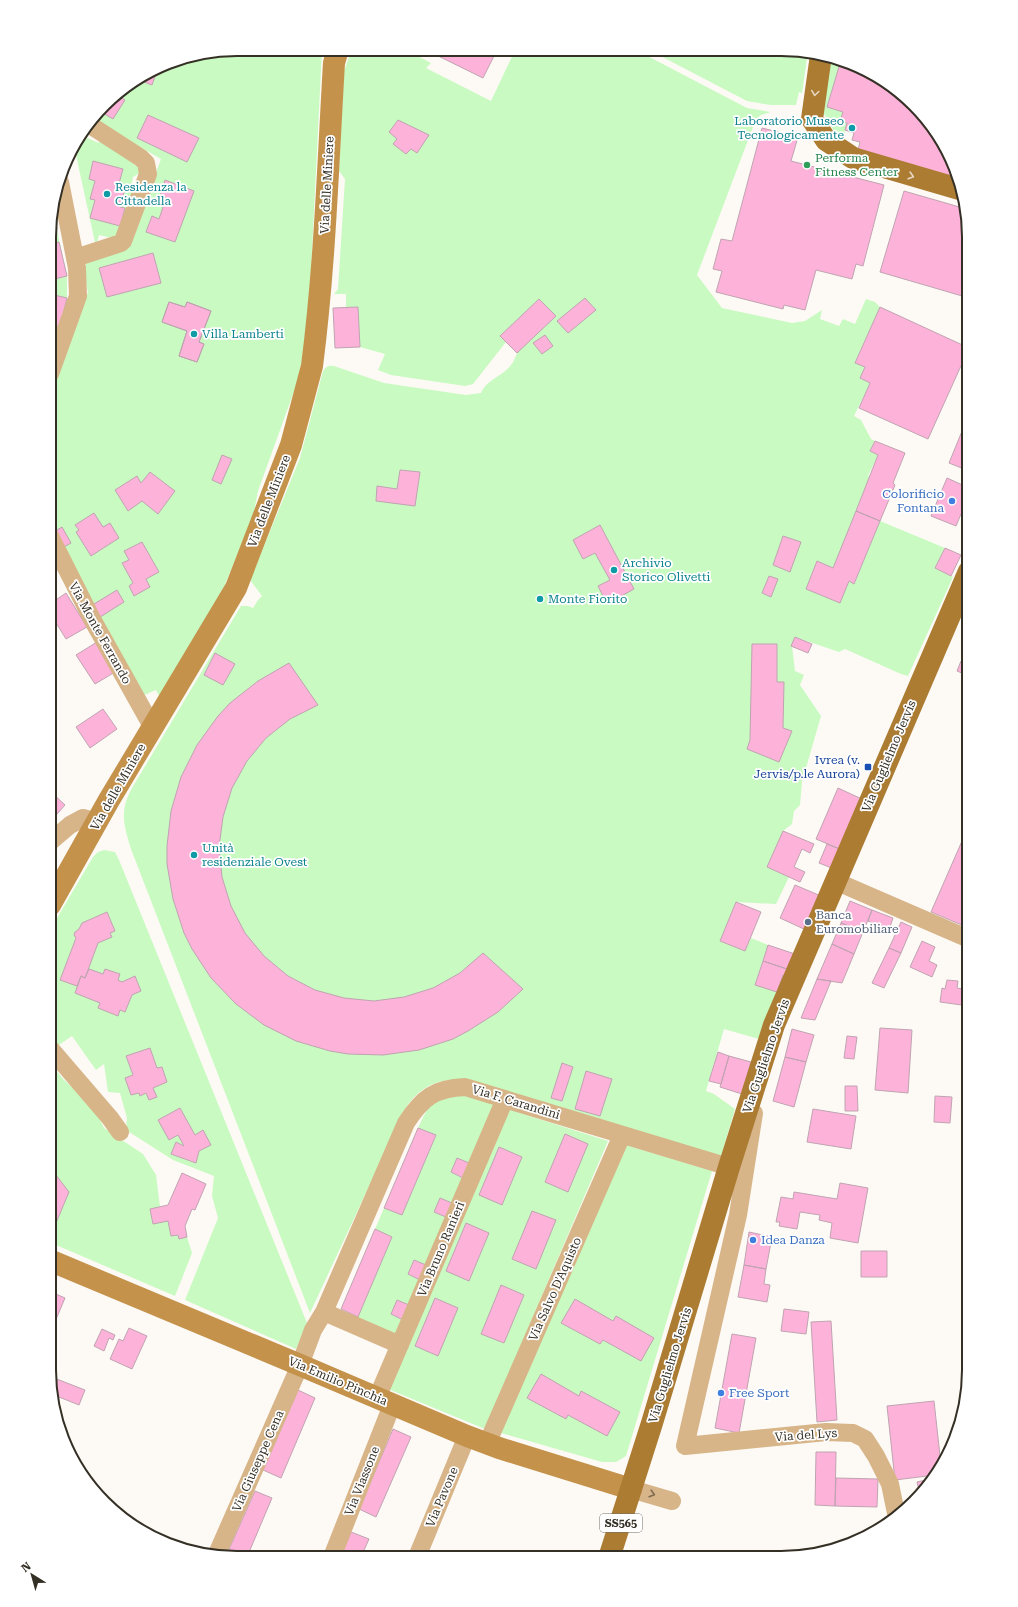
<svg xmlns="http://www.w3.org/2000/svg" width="1018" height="1607" viewBox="0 0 1018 1607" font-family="'Roboto Serif',serif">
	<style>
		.green { fill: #c9fac1 }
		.building { fill: #fdb3d9; stroke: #c0a3b1 }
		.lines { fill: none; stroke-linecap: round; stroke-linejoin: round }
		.street { stroke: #d7b589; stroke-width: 18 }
		.secondary { stroke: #c4924b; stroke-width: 22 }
		.primary { stroke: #ac7c33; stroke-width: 22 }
		.oneway { stroke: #e6d8c2 }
		.oneway2 { stroke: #7e6c52 }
		.culture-dot { fill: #0f9aa8; stroke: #fff; stroke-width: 1.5 }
		.leisure-dot { fill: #2e9e5b; stroke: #fff; stroke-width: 1.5 }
		.shop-dot { fill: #3f7fe0; stroke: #fff; stroke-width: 1.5 }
		.transit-dot { fill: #1a4fb4; stroke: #fff; stroke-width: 1.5 }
		.service-dot { fill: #5c6f8a; stroke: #fff; stroke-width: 1.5 }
		.labels { text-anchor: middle; stroke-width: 3.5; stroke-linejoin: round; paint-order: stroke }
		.shield { fill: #fff; stroke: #726e66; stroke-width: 1 }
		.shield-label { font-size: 11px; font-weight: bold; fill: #353025 }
		.culture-label { font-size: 12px; fill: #0d838f; stroke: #fff; text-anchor: start }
		.leisure-label { font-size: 12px; fill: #27864d; stroke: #fff; text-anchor: start }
		.street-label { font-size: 12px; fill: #353025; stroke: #fff }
		.shop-label { font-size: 12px; fill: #366cbe; stroke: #fff; text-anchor: start }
		.transit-label { font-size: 12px; fill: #164399; stroke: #fff; text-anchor: end }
		.service-label { font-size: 12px; fill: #4e5e75; stroke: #fff; text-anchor: start }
		.rim { fill: none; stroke: #353025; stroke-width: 2 }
	</style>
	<rect width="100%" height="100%" fill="#fdfaf5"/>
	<path class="green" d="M237,49H322L310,292L307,336L297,383L258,491L253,517L224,587L160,698L156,690L142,696L52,533L57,530L50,519V397L83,298L88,293L84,269L87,262L131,240L161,159L142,148L136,149L95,119L113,96L165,63Z
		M352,49H404L431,63L426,68L491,101L515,50H636L747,108L771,112L761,115L756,119L697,275L722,308L792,323L805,321L822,310L820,319L839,326L843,319L855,324L866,299L875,302L880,307L855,362L865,367L860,378L870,383L854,416L861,420L871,439L875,441L870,451L878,455L868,476L870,477L833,568L817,561L806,589L840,603L849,581L855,583L880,521L945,548L935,568L953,577L908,676L901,674L845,649L839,652L795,637L792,646L795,671L804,675L800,685L821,716L802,782L800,805L794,811L792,824L783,831L767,867L789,877L776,904L736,902L720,941L745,951L751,938L768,945L755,984L777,992L759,1039L724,1029L706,1091L714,1094L735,1109L721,1156L450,1080C430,1082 415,1092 405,1109L310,1313L131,849C124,826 119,811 132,788L241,606H248L253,608L258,600L262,596L250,580L300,458L323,371C326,366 329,365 334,366L384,383L466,395L481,393C486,380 503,376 511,365C514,362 515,357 517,353L506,342L473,384L465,386L391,375L378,370L385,354L360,347L358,307L346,308V294H334L338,289L345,179L339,171L344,71Z
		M649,50L806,51H808L802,93L799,92L796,105H770L747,101Z
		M830,57L841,60L827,107L843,112L840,121L847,123L843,139L834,131L821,109Z
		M83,136L99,143L100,138L143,171L133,177L131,189L139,191L120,240L99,235L96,247L74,146Z
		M52,208L67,276V298L50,361L51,213Z
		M104,850L115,852L119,860L307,1323L296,1349L185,1300L218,1218L212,1196L214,1176L173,1160L126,1130L127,1118L120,1093L108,1092L104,1064L96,1070L72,1036L56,1047L49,1039L50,930L93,857L98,852Z
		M49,1062L64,1080L94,1107L104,1128L143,1154L156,1175L160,1207L150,1209L153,1223L168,1221L171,1236L178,1235L179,1239L187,1237L192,1253L175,1296L49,1242Z
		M461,1095L494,1104L469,1163L457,1158L451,1172L463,1178L452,1203L440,1198L434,1212L446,1217L426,1265L414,1260L408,1274L420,1280L409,1305L397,1300L391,1314L403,1320L396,1337L353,1320L355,1316H358L392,1237L375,1229L384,1208L402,1215L436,1136L418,1128C432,1099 430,1102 461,1095Z
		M507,1109L608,1141L485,1429L388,1389Z
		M626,1145L712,1171L626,1456L616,1462H602L501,1433Z"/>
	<path class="building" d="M426,50H492L496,52L483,78Z
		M841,60L853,63L896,88L930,123L955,165L958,181L858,150L860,142L852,140L854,133L845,130L847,123L840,121L843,112L827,107Z
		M158,68L152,85L139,80Z
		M116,94L125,100L113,119L101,112L113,96Z
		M148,115L199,138L187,162L137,138Z
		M398,120L429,135L417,153L411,149L406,154L393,144L397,139L389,132Z
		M762,128L798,137L791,161L884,185L863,266L856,264L852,279L816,270L805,310L784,305L783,309L716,292L722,271L713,269L721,239L732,241Z
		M93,161L123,169L118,187L125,189L120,207L125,208L120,226L90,218L95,200L90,199L95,181L89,179Z
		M165,180L194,191L175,242L146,232L152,216L159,219L166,198L160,196Z
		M904,191L963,208L969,237V298L880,272Z
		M55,221L57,229L51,231V222Z
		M59,242L67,276L50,280L51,244Z
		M153,253L161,283L107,297L99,268Z
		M50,294L67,298L60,327L50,325Z
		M585,298L596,310L568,333L557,321Z
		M539,299L556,316L517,353L500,336Z
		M169,302L185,307L187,302L211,311L199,342L204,344L197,362L179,356L187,331L162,322Z
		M169,302L185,307L187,302L211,311L199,342L204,344L197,362L179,356L187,331L162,322Z
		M358,307L360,347L335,348L333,308Z
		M880,307L969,348L928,439L859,408L870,383L860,378L865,367L855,363Z
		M545,335L553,346L542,354L533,343Z
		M969,414V471L949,463Z
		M875,441L905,453L893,483L895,485L880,521L856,511L878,455L870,451Z
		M222,455L232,459L221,484L212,480Z
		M400,470L420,472L415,506L376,501L377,486L397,489Z
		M150,472L175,491L158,514L142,501L128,511L115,490L137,476L141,483Z
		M947,478L969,488V495L956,526L931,516Z
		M856,511L880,521L854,584L849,581L840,603L806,589L817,561L833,568Z
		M94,513L103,527L110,523L119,538L91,556L76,532L79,530L75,525Z
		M600,525L634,589L607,604L598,586L610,580L595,553L583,559L573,540Z
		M62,527L71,543L60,549L52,533Z
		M783,536L801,542L790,572L773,565Z
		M142,542L159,572L146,579L150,587L134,596L129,586L133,583L122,563L129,560L124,551Z
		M945,548L961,555L951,576L935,568Z
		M769,576L778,579L771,597L762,593Z
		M117,590L124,602L97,619L89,607Z
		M66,593L87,627L66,639L50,613V604Z
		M795,637L812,644L808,653L791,646Z
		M97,642L115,672L95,684L76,655Z
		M752,644H777V682H784L783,728L792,731L779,762L747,749L750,740Z
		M215,653L235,664L223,685L204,675Z
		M968,654H969V676L957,671L961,661L965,663Z
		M289,663L318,705L290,719L266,738L247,761L232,788L223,817L219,847L222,877L231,906L245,933L264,956L288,976L315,990L344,998L374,1001L404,997L433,988L460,973L483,953L523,989L498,1012L468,1031L453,1039L419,1050L383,1055L348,1054L330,1051L296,1041L264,1025L236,1004L211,978L192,949L184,933L173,899L167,864V846L171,811L181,777L197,745L218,716L230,703L258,681Z
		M103,709L117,729L90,748L76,727Z
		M838,788L864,800L842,850L816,839Z
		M50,791L65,805L50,822Z
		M969,825V928L931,912Z
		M783,831L814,844L810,853L802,849L794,867L805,872L800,882L767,867Z
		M827,844L842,850L834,869L819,863Z
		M795,885L821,896L806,930L780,918Z
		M850,901L872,910L863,932L841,923Z
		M736,902L761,912L745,951L720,941Z
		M872,910L893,918L889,930L868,921Z
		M107,912L115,931L110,933L112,937L98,943L85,978L81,976L77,986L60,980L76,938L74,935L75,932L79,929L82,923Z
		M901,922L912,927L901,953L889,948Z
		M841,923L863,932L854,954L832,944Z
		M922,941L935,947L929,961L937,965L932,977L910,967Z
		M832,944L854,954L842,983L817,979Z
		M768,945L795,954L790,970L763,961Z
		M889,948L901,953L884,988L872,983Z
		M763,961L790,970L787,977L783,975L777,992L755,985Z
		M89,969L103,974L105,969L120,974L118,980L122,982L135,976L141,991L132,995L125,1012L120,1010L118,1016L98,1008L100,1003L75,993L81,976L85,978Z
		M817,979L831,981L815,1020L801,1018Z
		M947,980L958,981L957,988L969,990V1006L940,1002L942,988L945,989Z
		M880,1028L912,1030L908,1093L875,1090Z
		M792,1029L814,1035L806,1062L785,1057Z
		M847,1036L857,1037L854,1059L844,1058Z
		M150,1048L157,1068L162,1067L167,1082L153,1088L157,1097L149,1100L146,1093L140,1096L139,1093L131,1095L125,1078L133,1075L126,1056Z
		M718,1052L729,1056L721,1084L709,1081Z
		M965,1053H969V1082L962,1081Z
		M729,1056L751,1062L742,1094L720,1087Z
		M785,1057L806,1062L794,1107L773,1101Z
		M562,1063L573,1067L562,1101L551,1098Z
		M586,1071L612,1079L600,1116L575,1109Z
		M845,1086H857L858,1111H845Z
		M935,1096L952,1097L950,1123L934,1122Z
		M180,1108L195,1135L203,1130L211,1145L199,1151L196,1163L171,1154L176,1142L184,1146L178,1135L169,1140L158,1120Z
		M813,1109L856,1116L851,1149L807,1142Z
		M418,1128L436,1135L402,1215L384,1208Z
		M565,1134L588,1144L568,1192L545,1182Z
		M499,1147L522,1157L502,1205L479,1195Z
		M457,1158L469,1163L463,1178L451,1172Z
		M49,1166L69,1192L51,1235L49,1234Z
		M182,1173L206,1184L195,1210L192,1209L185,1226L187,1237L179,1239L178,1235L171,1236L168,1221L153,1224L150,1209L168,1205Z
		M840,1183L868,1188L858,1243L830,1238L832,1223L819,1220L820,1215L800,1212L797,1229L779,1226L780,1222H776L781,1197L793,1199L794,1192L837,1199Z
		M440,1198L452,1203L446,1217L434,1212Z
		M532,1211L556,1220L536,1269L512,1259Z
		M466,1223L489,1233L469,1281L446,1271Z
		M375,1229L392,1237L358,1317L341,1309Z
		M749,1232L772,1237L766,1269L744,1265Z
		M861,1251H887V1277H861Z
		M414,1260L426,1265L420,1280L408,1274Z
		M744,1265L766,1269L764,1284L770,1285L767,1302L738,1297Z
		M501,1285L524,1295L504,1343L481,1334Z
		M49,1291L65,1298L49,1336Z
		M435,1298L458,1308L438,1356L415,1346Z
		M575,1299L613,1321L616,1316L654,1338L641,1361L603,1340L600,1344L561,1323Z
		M397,1300L409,1305L403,1320L391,1314Z
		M784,1309L809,1312L806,1334L781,1331Z
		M831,1321L837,1420L817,1422L811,1322Z
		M129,1328L147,1336L132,1369L110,1359L119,1339L123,1341Z
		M102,1329L115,1335L113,1340L109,1338L104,1351L94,1346Z
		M732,1334L756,1338L739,1433L715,1428Z
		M541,1374L579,1396L581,1391L620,1412L607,1436L568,1415L566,1419L527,1398Z
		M54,1378L85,1390L79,1405L54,1395L52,1384Z
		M298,1390L315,1398L281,1478L263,1470Z
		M934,1401L941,1465L935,1475L895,1480L887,1406Z
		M393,1429L411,1437L376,1517L359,1509Z
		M816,1452H836L835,1506L815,1505Z
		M836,1478L878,1479L877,1507L835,1506Z
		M930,1479V1484L920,1495L917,1482Z
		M255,1491L272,1498L247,1557L226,1556Z
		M351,1532L369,1539L361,1557H340Z"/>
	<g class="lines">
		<path class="street" d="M75,258L121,243L123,241L148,174L146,163L141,158L90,125
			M50,374L78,296L77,268L60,182
			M50,536L92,619L153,728
			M50,842L70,825L83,818L97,822
			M835,881L969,939
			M49,1047L110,1118L120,1132
			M754,1113L738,1215L685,1446L826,1432L853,1433L865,1439L876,1456L890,1484L897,1518
			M324,1312L400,1345
			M377,1398L505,1099
			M487,1444L622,1135
			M631,1489L672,1501
			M216,1556L300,1365L313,1330L324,1312L406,1123C422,1098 435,1088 465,1087L729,1167
			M332,1557L392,1405
			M417,1557L467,1436"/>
		<path class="secondary" d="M50,905L109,800L236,588L291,445L312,366C325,265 328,164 334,63L338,49
			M49,1260L300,1365L467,1436L499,1448L631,1489"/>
		<path class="primary" d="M821,55L812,119L826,140L853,158L959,189
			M609,1558L652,1423L729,1167L774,1025L969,571"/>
	</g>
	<defs><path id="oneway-chevron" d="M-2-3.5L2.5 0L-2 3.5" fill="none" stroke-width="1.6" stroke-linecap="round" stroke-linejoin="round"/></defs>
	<g class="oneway">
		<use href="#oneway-chevron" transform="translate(815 93) rotate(98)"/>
		<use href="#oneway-chevron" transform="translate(911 176) rotate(16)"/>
	</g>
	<use class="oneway2" href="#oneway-chevron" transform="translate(652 1494) rotate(17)"/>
	<g class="culture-dot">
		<circle cx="852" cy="128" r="4"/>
		<circle cx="107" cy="194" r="4"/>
		<circle cx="194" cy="334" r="4"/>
		<circle cx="614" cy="570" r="4"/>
		<circle cx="540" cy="599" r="4"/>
		<circle cx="194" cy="855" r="4"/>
	</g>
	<circle class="leisure-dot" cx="807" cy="165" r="4"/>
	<g class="shop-dot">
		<circle cx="952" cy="501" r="4"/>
		<circle cx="753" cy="1240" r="4"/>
		<circle cx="721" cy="1393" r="4"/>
	</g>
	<rect class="transit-dot" x="864" y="763" width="8" height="8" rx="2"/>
	<circle class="service-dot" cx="808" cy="922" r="4"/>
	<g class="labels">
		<rect class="shield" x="600" y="1514" width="42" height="18" rx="3"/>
		<g class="shield-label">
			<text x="621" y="1527">SS565</text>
		</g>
		<g class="culture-label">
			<text x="844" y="125" text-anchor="end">Laboratorio Museo<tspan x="844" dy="14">Tecnologicamente</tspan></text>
			<text x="115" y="191">Residenza la<tspan x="115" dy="14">Cittadella</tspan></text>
			<text x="202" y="338">Villa Lamberti</text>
			<text x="622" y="567">Archivio<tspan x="622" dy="14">Storico Olivetti</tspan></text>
			<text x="548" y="603">Monte Fiorito</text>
			<text x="202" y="852">Unità<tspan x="202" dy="14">residenziale Ovest</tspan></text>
		</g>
		<g class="leisure-label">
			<text x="815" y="162">Performa<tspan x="815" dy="14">Fitness Center</tspan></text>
		</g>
		<g class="street-label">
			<text transform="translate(327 185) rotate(-87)" y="4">Via delle Miniere</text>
			<text transform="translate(269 501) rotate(-69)" y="4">Via delle Miniere</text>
			<text transform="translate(100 633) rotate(61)" y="4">Via Monte Ferrando</text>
			<text transform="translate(889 756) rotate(-67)" y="4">Via Guglielmo Jervis</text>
			<text transform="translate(118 787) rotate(-60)" y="4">Via delle Miniere</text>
			<text transform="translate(766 1056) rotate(-71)" y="4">Via Guglielmo Jervis</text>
			<text transform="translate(516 1102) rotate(17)" y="4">Via F. Carandini</text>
			<text transform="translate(441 1249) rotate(-67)" y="4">Via Bruno Ranieri</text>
			<text transform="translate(555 1289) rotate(-66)" y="4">Via Salvo D'Aquisto</text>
			<text transform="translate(670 1365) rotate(-73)" y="4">Via Guglielmo Jervis</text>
			<text transform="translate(338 1381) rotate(23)" y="4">Via Emilio Pinchia</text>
			<text transform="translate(806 1435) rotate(-4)" y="4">Via del Lys</text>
			<text transform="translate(258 1461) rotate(-66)" y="4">Via Giuseppe Cena</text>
			<text transform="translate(362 1481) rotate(-68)" y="4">Via Viassone</text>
			<text transform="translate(442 1497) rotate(-67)" y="4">Via Pavone</text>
		</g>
		<g class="shop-label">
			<text x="944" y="498" text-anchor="end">Colorificio<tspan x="944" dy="14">Fontana</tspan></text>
			<text x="761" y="1244">Idea Danza</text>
			<text x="729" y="1397">Free Sport</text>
		</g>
		<g class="transit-label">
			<text x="860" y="764">Ivrea (v.<tspan x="860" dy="14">Jervis/p.le Aurora)</tspan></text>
		</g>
		<g class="service-label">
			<text x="816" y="919">Banca<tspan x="816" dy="14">Euromobiliare</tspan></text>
		</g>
	</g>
	<path d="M0 0H1018V1607H0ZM237 56H781A181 181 0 0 1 962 237V1370A181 181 0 0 1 781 1551H237A181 181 0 0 1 56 1370V237A181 181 0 0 1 237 56Z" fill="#fff" fill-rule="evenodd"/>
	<path class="rim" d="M237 56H781A181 181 0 0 1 962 237V1370A181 181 0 0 1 781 1551H237A181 181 0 0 1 56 1370V237A181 181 0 0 1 237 56Z"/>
	<g transform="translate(32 1575) rotate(323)" stroke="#ffffff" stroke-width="3" paint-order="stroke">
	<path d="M0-3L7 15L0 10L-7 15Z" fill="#353025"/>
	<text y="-6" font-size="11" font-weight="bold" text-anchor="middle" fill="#353025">N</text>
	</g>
</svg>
